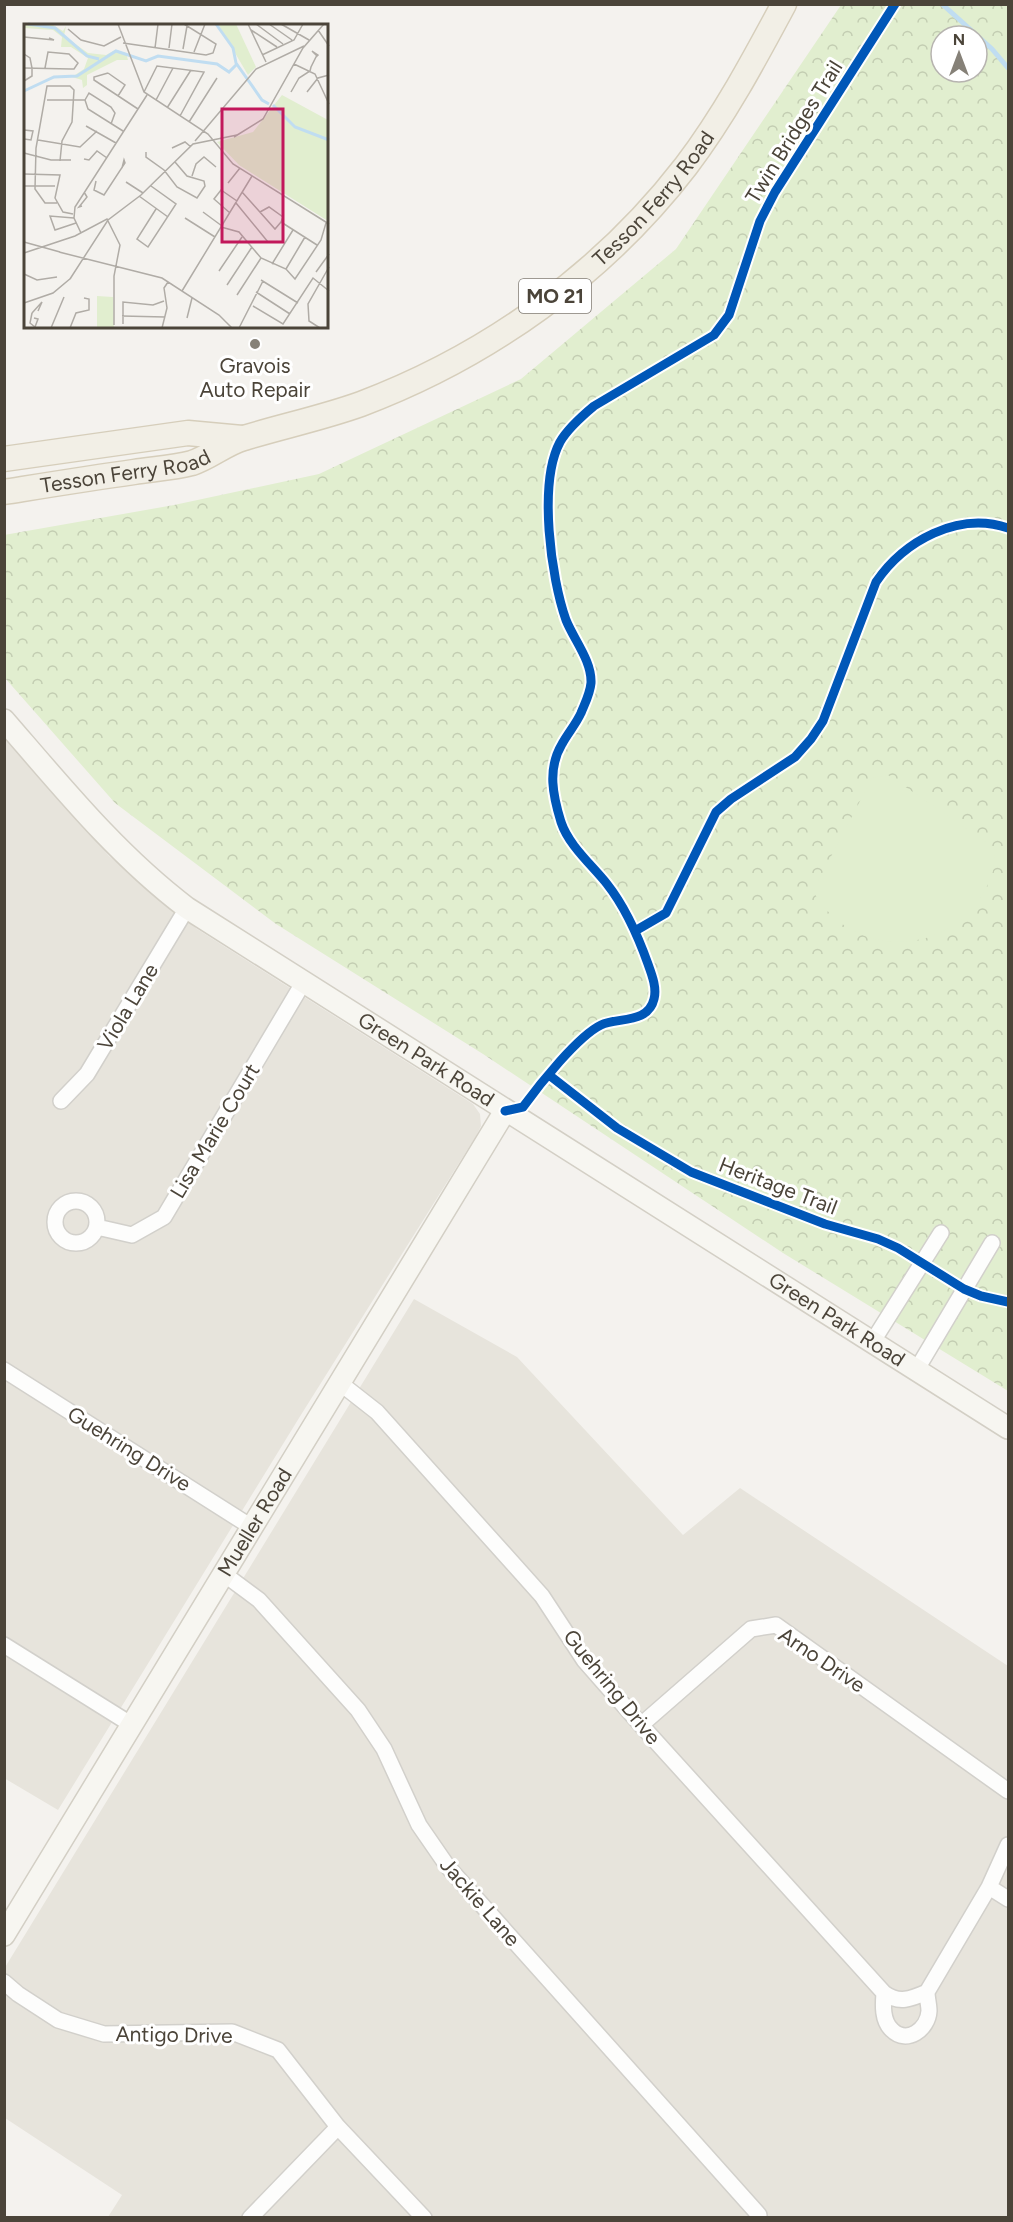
<svg xmlns="http://www.w3.org/2000/svg" width="1013" height="2222" viewBox="0 0 1013 2222" font-family="Figtree,sans-serif">
	<style>
		.residential { fill: #e7e4dc }
		.forest { fill: url(#forest-crowns); fill-rule: evenodd }
		.pitch { fill: #e1eecf }
		.lines { fill: none; stroke-linecap: round; stroke-linejoin: round }
		.stream { stroke: #c0ddf1; stroke-width: 5 }
		.street-casing { stroke: #d2d0cb; stroke-width: 18 }
		.secondary-casing { stroke: #d3cfc5; stroke-width: 24 }
		.primary-casing { stroke: #d6cebb; stroke-width: 27 }
		.street { stroke: #fdfdfc; stroke-width: 15 }
		.secondary { stroke: #f7f6f1; stroke-width: 21 }
		.primary { stroke: #f2efe6; stroke-width: 24 }
		.cycleway-casing { stroke: #fff; stroke-width: 13 }
		.cycleway { stroke: #0057b8; stroke-width: 9 }
		.poi-dot { fill: #868178; stroke: #fff; stroke-width: 2 }
		.labels { text-anchor: middle; stroke-width: 6; stroke-linejoin: round; paint-order: stroke }
		.shield { fill: #fff; stroke: #817c74; stroke-width: 1.5 }
		.shield-label { font-size: 20px; font-weight: bold; fill: #4b4439 }
		.street-label { font-size: 21px; fill: #4b4439; stroke: #fff }
		.poi-label { font-size: 21px; fill: #4b4439; stroke: #fff }
		.inset-river { fill: none; stroke: #c0ddf1; stroke-width: 3 }
		.inset-road { fill: none; stroke: #b0aca6; stroke-width: 1.5 }
		.view { fill: #c2185b; fill-opacity: 0.15; stroke: #c2185b; stroke-width: 3 }
		.inset-edge { fill: none; stroke: #4b4439; stroke-width: 3 }
	</style>
	<defs>
		<pattern id="forest-crowns" width="20" height="18" patternUnits="userSpaceOnUse" patternTransform="scale(1.5)"><rect width="20" height="18" fill="#e1eecf"/><path d="M2 6a3 3 0 1 1 6 0M12 15a3 3 0 1 1 6 0" fill="none" stroke="#c3cdb2"/></pattern>
	</defs>
	<rect width="100%" height="100%" fill="#f4f2ee"/>
	<path class="residential" d="M4,736L109,856L197,929L473,1104L480,1114L481,1126L476,1136L299,1418L58,1810L4,1778Z
		M414,1299L517,1357L683,1535L740,1488L1008,1666V2217H108L122,2195L5,2118L4,1969Z"/>
	<path class="forest" d="M841,5H1008V1391L783,1253L483,1054L276,924L115,803L5,678L4,535L174,505L319,474L521,379L676,249ZM941,36H977V72H941Z"/>
	<path class="pitch" d="M888,775L995,848C994,855 995,864 993,871C966,956 856,967 813,891L872,778Z"/>
	<g class="lines">
		<path class="stream" d="M942,4L992,49L1008,68"/>
		<g class="street-casing">
			<path id="street" d="M61,1101L87,1074L187,908
				M55 1222a21 21 0 1 1 42 0a21 21 0 1 1-42 0Z
				M97,1227L132,1235L164,1217L303,983
				M873,1341L941,1233
				M917,1369L992,1243
				M4,1370L253,1528
				M340,1383L377,1412L542,1596L584,1660L641,1725L884,1993C899,2004 911,1999 927,1992L989,1887L1008,1845
				M224,1574L259,1600L358,1710L384,1749L419,1825L448,1867L759,2215
				M4,1645L132,1725
				M641,1725L751,1629L776,1625L1008,1791
				M989,1887L1008,1899
				M4,1982L18,1994L58,2020L104,2034L232,2032L278,2050L338,2127L424,2218
				M884,1993C883,2005 882,2021 892,2030C907,2045 928,2029 929,2011C929,2005 927,1998 927,1992
				M250,2218L338,2127"/>
		</g>
		<g class="secondary-casing">
			<g id="secondary">
				<path id="s1" d="M4,720C62,787 117,855 187,908L1008,1428"/>
				<path id="s2" d="M4,1935L505,1111"/>
			</g>
		</g>
		<g class="primary-casing">
			<g id="primary">
				<path d="M4,459L188,433L242,438"/>
				<path id="s3" d="M4,492C48,485 91,478 134,472C153,469 173,468 192,463C210,457 226,443 244,438C283,426 322,418 361,404C488,356 603,274 686,166C724,116 754,60 784,4"/>
			</g>
		</g>
		<use href="#street" class="street"/>
		<use href="#secondary" class="secondary"/>
		<use href="#primary" class="primary"/>
		<g class="cycleway-casing">
			<path id="cycleway" d="M635,931L666,913L716,812L731,799L795,757L811,739L823,721L876,582C904,541 958,511 1008,528
				M549,1075L617,1128L691,1172L825,1224L878,1239L898,1248L964,1289L981,1296L1008,1302
				M505,1111L523,1107C539,1085 578,1036 601,1025C618,1017 648,1024 654,999C657,988 652,975 648,964C638,936 626,908 607,884C592,865 569,846 561,822C553,796 547,769 562,744C568,733 576,724 581,713C585,703 590,694 591,683C592,661 574,640 566,620C551,578 538,483 560,442C568,428 582,416 594,406L714,335L729,315L760,221L775,192L895,4"/>
		</g>
		<use href="#cycleway" class="cycleway"/>
	</g>
	<circle class="poi-dot" cx="255" cy="344" r="6"/>
	<g class="labels">
		<rect class="shield" x="519" y="279" width="72" height="34" rx="4.5"/>
		<g class="shield-label">
			<text x="555" y="303">MO 21</text>
		</g>
		<g class="street-label">
			<text transform="translate(794 132) rotate(-58)" y="7">Twin Bridges Trail</text>
			<text dy="7" stroke="none"><textPath href="#s3" startOffset="732">Tesson Ferry Road</textPath></text>
			<text dy="7" stroke="none"><textPath href="#s3" startOffset="123">Tesson Ferry Road</textPath></text>
			<text transform="translate(128 1007) rotate(-59)" y="7">Viola Lane</text>
			<text dy="7" stroke="none"><textPath href="#s1" startOffset="546">Green Park Road</textPath></text>
			<text transform="translate(215 1131) rotate(-59)" y="7">Lisa Marie Court</text>
			<text transform="translate(778 1186) rotate(21)" y="7">Heritage Trail</text>
			<text dy="7" stroke="none"><textPath href="#s1" startOffset="1032">Green Park Road</textPath></text>
			<text transform="translate(129 1449) rotate(32)" y="7">Guehring Drive</text>
			<text dy="7" stroke="none"><textPath href="#s2" startOffset="483">Mueller Road</textPath></text>
			<text transform="translate(822 1660) rotate(34)" y="7">Arno Drive</text>
			<text transform="translate(612 1687) rotate(51)" y="7">Guehring Drive</text>
			<text transform="translate(480 1902) rotate(49)" y="7">Jackie Lane</text>
			<text transform="translate(174 2035) rotate(1)" y="7">Antigo Drive</text>
		</g>
		<g class="poi-label">
			<text x="255" y="373">Gravois<tspan x="255" dy="24">Auto Repair</tspan></text>
		</g>
	</g>
	<g transform="translate(24 24)">
		<rect width="304" height="304" fill="#f4f2ee"/>
		<path d="M0,0L29,1L39,7L42,2L40,12L64,29L82,31L91,26L102,29L104,36H93L63,51V61L59,64L58,56L48,53L60,45L64,34L47,23H37L38,13L29,6L0,4ZM258,71L304,96V197L215,141L193,118L229,108ZM73,272L89,273L90,304H73Z" fill="#e1eecf"/>
		<path d="M194,0H212L232,43L224,51Z" fill="#e1eecf"/>
		<path class="inset-river" d="M4,0L31,4L63,32L75,35M192,0L209,24L212,39L238,76L245,80M0,67L30,53L53,52L92,27L122,37L134,32L193,40L205,48L213,40M249,81L271,103L305,116"/>
		<path class="inset-road" d="M94,0L120,68L184,110L209,140L305,200M224,0L242,38M232,0L259,20M245,0L268,16M257,0L285,16M44,5L57,16L80,22L97,13M227,6L253,23M294,6L305,22M0,13L30,16L25,14M99,19L182,31L189,29L192,20L160,0M131,24L134,0M145,24L148,0M159,25L163,2M170,28L181,0M0,30L6,34L8,44V52L0,57M238,31L270,16L279,0M270,40L291,50L305,80M0,44L47,45H50L54,39L45,30L24,28L21,44M84,49L70,53V56L114,85M84,49L101,61L94,72M120,68L133,42L180,48L156,92M267,68L275,54L286,47L287,43L292,33L294,31L288,27L293,32M283,68L294,54L305,51M23,76H61M61,76L65,69L87,83L91,89L87,100M61,76L64,85L99,107M132,76L149,44M143,84L167,46M165,98L193,54M62,102L92,119M0,106L9,107L7,116L0,115M210,113L239,95L279,24L300,0M14,116L56,123L73,107M171,117L232,45L280,22M148,124L161,118L167,123M122,128V133L140,146L153,163L173,174L181,162L180,157L163,152L151,138M0,129L27,136H47M60,135L65,136L73,127L83,134M0,150L36,151L31,174L39,188L49,190M168,152L172,140L180,133L192,143M72,157L70,166L80,171L101,139L100,136L98,144M102,158L119,169M204,159L216,144M0,162H31M127,162L152,180L124,223L113,215L132,185M218,168L251,205L257,198M115,172L144,193M33,179H21L11,165L12,124L23,62H46L50,66L48,98L38,117L36,137M212,179L244,218M58,182L55,183L63,173L60,168M179,188L198,202M236,188L245,183L259,193L257,198M206,189L190,175L197,166L213,177M50,194L26,192L31,206L52,199M161,194L191,213M257,198L293,221M197,203L215,208L237,234L262,245L271,255L297,216L302,199M57,209L50,194L51,183L123,71M0,218L36,228M35,228L138,254L195,291L208,304M0,229L51,212L83,195L96,221L90,252V301M248,240L269,206M262,245L281,213M195,247L218,213M292,248L305,230M0,250L13,256L33,253M46,255L84,196L117,171L169,120L213,111M237,256L274,279M203,261L228,223M158,267L228,152M232,268L266,290M213,271L237,234M0,279L29,269L47,254M229,282L259,300L289,254L305,267M8,289L18,278L14,287M8,289L6,299L11,303L14,295L10,294M98,292L141,293M163,294L168,274M99,300V278L129,281L140,277M27,304L40,273M46,304L52,289L65,286V275L60,274M138,304L143,284L140,264L144,258M215,304L239,257M296,304L285,297L284,280L305,243"/>
		<path class="view" d="M198,85H259V218H198Z"/>
		<rect width="304" height="304" class="inset-edge"/>
	</g>
	<rect width="1013" height="2222" fill="none" stroke="#4b4439" stroke-width="12"/>
	<g transform="translate(959 54)"><circle r="28" fill="#ffffff" stroke="#b7b4b0" stroke-width="1.5"/>
	<path d="M0-4.5L10 22L0 15L-10 22Z" fill="#868178"/>
	<text y="-9" font-size="16" font-weight="bold" text-anchor="middle" fill="#4b4439">N</text>
	</g>
</svg>
